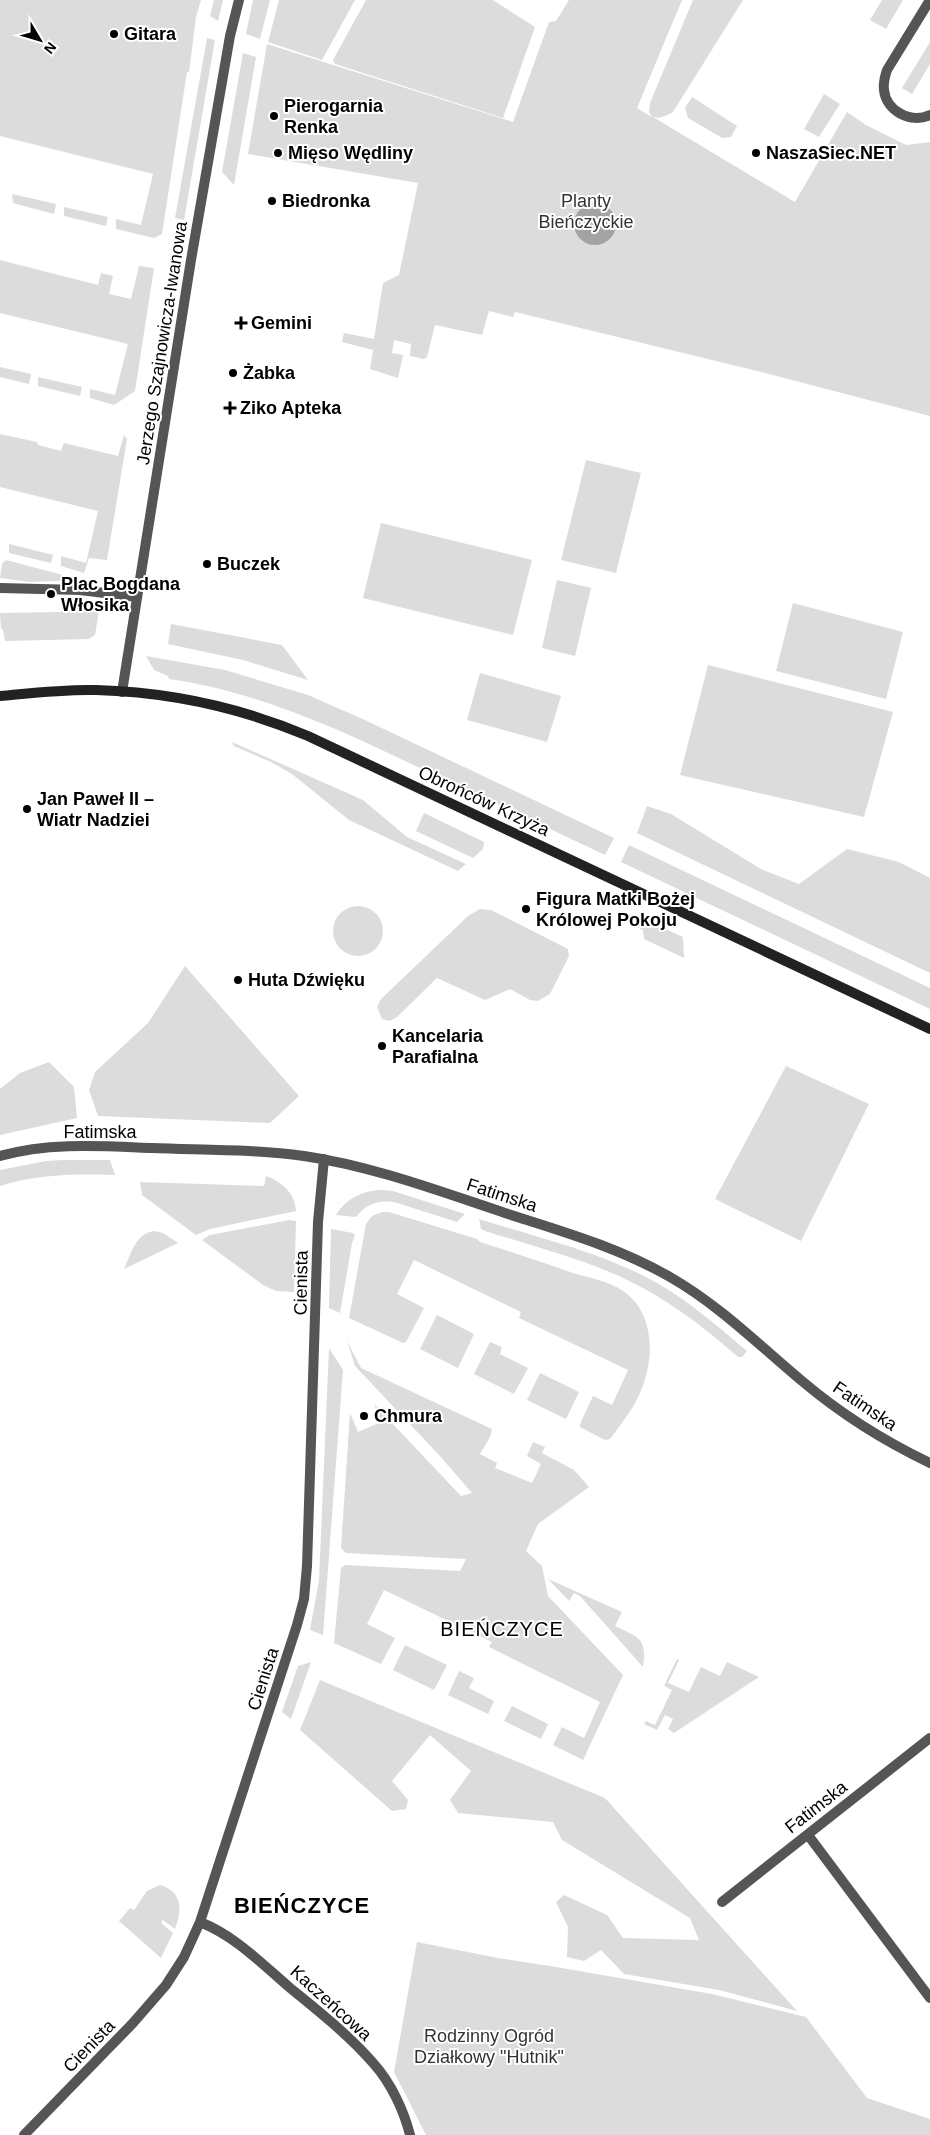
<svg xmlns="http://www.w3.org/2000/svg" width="930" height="2135" viewBox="0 0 930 2135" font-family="Arial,sans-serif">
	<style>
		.green { fill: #dcdcdc }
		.water { fill: #a3a3a3 }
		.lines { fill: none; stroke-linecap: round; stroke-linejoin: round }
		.street { stroke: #555; stroke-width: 10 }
		.secondary { stroke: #222; stroke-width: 10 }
		.poi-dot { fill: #000; stroke: #fff; stroke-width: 2 }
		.labels { text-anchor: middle; stroke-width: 4; stroke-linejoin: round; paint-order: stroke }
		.poi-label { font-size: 18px; font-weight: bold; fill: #000; stroke: #fff; text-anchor: start }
		.park-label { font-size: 18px; fill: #333; stroke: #fff }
		.street-label { font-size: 18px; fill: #000; stroke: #fff }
		.quarter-label { font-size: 20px; letter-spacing: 1px; fill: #000; stroke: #fff }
		.district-label { font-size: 22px; font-weight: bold; letter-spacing: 1px; fill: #000; stroke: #fff }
	</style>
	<rect width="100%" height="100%" fill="#fff"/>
	<path class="green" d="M0,0H201L196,17L189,72H187L162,234L154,238L116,229V219L141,225L153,174L0,136Z
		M214,0H223L218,21L210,16Z
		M253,0H270L260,39L246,34Z
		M279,0H355L322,60L268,42Z
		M366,0H493L535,27L503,118L335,64L333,60Z
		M569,0H682L637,108L652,117L649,112L650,103L693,0H743L673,112C666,116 660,119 653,117L795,202L847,112L866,125L906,145L930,142V416L753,370L515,312L513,317L489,311L482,335L435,325L427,357L424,359L410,356L411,344L394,340L392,353L403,355L398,378L370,369L373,350L342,342L344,333L374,339L383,283L399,275L418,183L248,154L267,44L513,122L549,22L556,21Z
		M882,0H903L886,29L870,20Z
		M207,38L215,40L184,220L175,218Z
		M930,42V64L912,94L902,88Z
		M243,53L256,57L234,185L222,172Z
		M824,94L840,104L819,137L804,129Z
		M692,97L737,126L731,137L722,138L688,118L685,108Z
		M12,194L56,204L54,214L13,203Z
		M64,207L108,217L106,226L64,216Z
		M0,260L98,285L101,273L113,276L109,294L131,299L139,266L154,268L135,391L114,405L90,398V389L115,395L128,344L0,313Z
		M0,367L31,374L29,384L0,377Z
		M38,377L82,387L80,396L38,386Z
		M0,434L37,442L38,445L61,451L64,443L118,456L124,435L127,439L107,560L89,558L84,573L61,566V556L86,563L98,511L0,487Z
		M586,460L641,473L616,573L561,560Z
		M381,523L532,560L513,635L363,598Z
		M9,544L53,555L51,563L9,553Z
		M6,560L78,579V580L30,582L0,578L2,564Z
		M557,580L591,588L575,656L542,648Z
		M89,602L100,604L95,635L89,639L5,641L3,630L1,629L0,613L60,612L72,605Z
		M793,603L903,632L886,699L776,671Z
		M171,624L282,645L308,680L243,660L168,644Z
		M146,656L225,670L308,695L367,721L614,838L605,855C544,826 483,797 422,769C340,730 260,692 169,679L168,676L154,670Z
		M708,665L893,712L864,817L680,775Z
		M480,673L561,696L547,742L467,720Z
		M232,742L363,800L407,837L466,864L458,871L349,820L292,774L271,762L234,746Z
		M647,806L671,814L761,869L799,884L847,849L899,862L930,878V973L637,833Z
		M424,813L484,842L483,849L473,858L416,831Z
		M629,845L930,988V1009L621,862Z
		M333 931a25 25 0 1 1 50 0a25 25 0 1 1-50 0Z
		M480,909L491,910L568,949L569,956L550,994L538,1001L530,1000L510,989L485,1000L437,978L397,1017L390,1021L382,1019L377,1007L381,999L468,916Z
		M650,922L683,937L684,958L644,939L643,930L634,926L640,923Z
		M185,966L299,1096L270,1123L98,1116L89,1090L95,1072L148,1023Z
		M49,1062L74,1087L77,1118L0,1135V1089L20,1073Z
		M786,1066L869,1104L801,1241L715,1199Z
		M63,1160H110L115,1175C75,1174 38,1174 0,1186V1170L46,1161Z
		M266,1176C282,1182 295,1193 296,1211L210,1229L196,1235L142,1195L140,1182L264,1186Z
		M380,1190L393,1191L465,1214L457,1222L394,1202C378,1200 366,1204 356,1217L336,1215C346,1199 361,1191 380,1190Z
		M382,1212H389L477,1239L480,1242C511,1252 542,1262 573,1273C590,1278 609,1281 623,1291C656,1313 655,1362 639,1395C632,1411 620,1425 610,1439L605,1440L580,1427V1424L593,1396L612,1405L628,1370L519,1318L521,1312L414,1260L397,1294L424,1308L406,1342L403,1343L349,1318L366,1224L372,1216Z
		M479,1219C533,1236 591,1250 642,1275C681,1294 714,1323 747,1351L742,1357H738C702,1325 663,1296 619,1276C576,1257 529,1245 485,1231L481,1229Z
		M289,1220L296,1221L294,1292L276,1291L263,1285L202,1240L210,1235Z
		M331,1229L353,1233L355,1235L352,1243L340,1313L329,1308V1304Z
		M154,1231L163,1233L178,1243L124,1269C131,1254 135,1234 154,1231Z
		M437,1315L474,1334L458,1368L420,1349Z
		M347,1341L361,1368L492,1429L490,1437L480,1454L497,1463L495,1468L532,1483L541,1464L527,1456L533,1442L545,1447L542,1453L574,1470L589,1487L538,1524L526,1551L542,1566L548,1596L623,1675L583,1760L553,1745L562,1727L584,1738L600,1702L489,1647L492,1642L384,1590L367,1624L395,1638L381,1664L334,1643L341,1568L345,1565L460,1571L466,1559L346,1553L341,1548L350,1413L358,1432L381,1422L374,1404L461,1496L472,1493L439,1455L355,1366Z
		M490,1342L502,1347L500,1354L528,1368L514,1394L474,1374Z
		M329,1348L343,1370L323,1635L310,1630L319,1580Z
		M540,1373L579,1392L566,1419L527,1400Z
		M548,1579L622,1612L615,1626C639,1638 647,1637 643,1667L580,1596L574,1593L569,1601Z
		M405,1645L447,1665L434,1690L393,1670Z
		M677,1659L679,1660L668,1683L689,1692L701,1667L720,1676L727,1662L759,1677L674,1733L668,1729L673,1719L665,1715L657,1730L644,1724L646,1721L655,1725L672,1690L664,1686Z
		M311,1662L291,1719L282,1712L298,1666Z
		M459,1671L474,1678L469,1688L494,1701L488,1714L448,1695Z
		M320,1680L605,1798L797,2011L719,1990L624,1974L601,1950L584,1961L567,1957L568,1927L556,1902L564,1895L607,1915L623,1938L699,1940L690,1918L562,1840L553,1822L458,1813L450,1800L471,1771L430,1735L392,1781L408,1800L406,1809L392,1811L300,1730Z
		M512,1706L548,1724L541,1739L504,1721Z
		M160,1885C183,1892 182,1910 175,1929L163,1920L161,1923L173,1933L161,1958L119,1921L130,1908L134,1910L147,1891Z
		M417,1942L498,1958L556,1967L712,1994L806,2017L867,2098L930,2119V2135H426L394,2072Z"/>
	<path class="water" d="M574 224a21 21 0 1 1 42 0a21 21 0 1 1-42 0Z"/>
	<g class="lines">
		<path class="street" d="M930,0L887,70C885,76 883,83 884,90C886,111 911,124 930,115
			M0,588L80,590L137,597
			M122,692L191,260L230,36L239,0
			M0,1156C49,1142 102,1146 152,1148C202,1150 254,1149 304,1156C372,1166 439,1191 505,1213C561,1231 618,1247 670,1277C719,1305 759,1345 802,1381C841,1414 884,1441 930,1463
			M808,1835L930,1998
			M722,1902L930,1738
			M200,1922C235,1936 260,1962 289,1987C318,2011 349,2035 374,2064C391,2083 404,2111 410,2135
			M24,2135L133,2023L166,1985L184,1957L200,1922L297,1625L304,1599L307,1566L318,1222L324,1159"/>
		<path class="secondary" d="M0,696C32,693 64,689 96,690C168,692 242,708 308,736L930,1029"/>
	</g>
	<g class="poi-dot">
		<circle cx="114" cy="34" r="5"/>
		<circle cx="274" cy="116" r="5"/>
		<circle cx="278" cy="153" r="5"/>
		<circle cx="756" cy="153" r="5"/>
		<circle cx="272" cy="201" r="5"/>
		<path d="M238.5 315.5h5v5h5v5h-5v5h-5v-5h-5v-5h5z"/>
		<circle cx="233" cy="373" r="5"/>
		<path d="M227.5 400.5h5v5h5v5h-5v5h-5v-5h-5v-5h5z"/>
		<circle cx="207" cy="564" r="5"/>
		<circle cx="51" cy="594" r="5"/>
		<circle cx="27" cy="809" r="5"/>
		<circle cx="526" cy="909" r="5"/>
		<circle cx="238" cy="980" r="5"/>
		<circle cx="382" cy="1046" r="5"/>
		<circle cx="364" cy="1416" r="5"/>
	</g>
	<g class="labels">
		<g class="poi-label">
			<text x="124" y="40">Gitara</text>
			<text x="284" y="112">Pierogarnia<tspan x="284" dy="21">Renka</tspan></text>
			<text x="288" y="159">Mięso Wędliny</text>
			<text x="766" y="159">NaszaSiec.NET</text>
			<text x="282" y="207">Biedronka</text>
			<text x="251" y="329">Gemini</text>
			<text x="243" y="379">Żabka</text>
			<text x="240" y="414">Ziko Apteka</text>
			<text x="217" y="570">Buczek</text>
			<text x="61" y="590">Plac Bogdana<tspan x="61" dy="21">Włosika</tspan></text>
			<text x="37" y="805">Jan Paweł II –<tspan x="37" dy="21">Wiatr Nadziei</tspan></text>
			<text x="536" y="905">Figura Matki Bożej<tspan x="536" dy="21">Królowej Pokoju</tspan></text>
			<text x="248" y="986">Huta Dźwięku</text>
			<text x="392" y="1042">Kancelaria<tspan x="392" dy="21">Parafialna</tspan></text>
			<text x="374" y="1422">Chmura</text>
		</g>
		<g class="park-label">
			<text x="586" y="207">Planty<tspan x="586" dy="21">Bieńczyckie</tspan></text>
			<text x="489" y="2042">Rodzinny Ogród<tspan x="489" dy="21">Działkowy "Hutnik"</tspan></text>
		</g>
		<g class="street-label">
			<text transform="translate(162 343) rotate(-81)" y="6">Jerzego Szajnowicza-Iwanowa</text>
			<text transform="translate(484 801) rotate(25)" y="6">Obrońców Krzyża</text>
			<text x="100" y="1138">Fatimska</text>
			<text transform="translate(502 1195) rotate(18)" y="6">Fatimska</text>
			<text transform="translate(301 1283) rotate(-89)" y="6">Cienista</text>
			<text transform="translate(865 1406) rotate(34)" y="6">Fatimska</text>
			<text transform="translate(263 1679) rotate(-72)" y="6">Cienista</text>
			<text transform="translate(816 1807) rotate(-38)" y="6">Fatimska</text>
			<text transform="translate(331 2003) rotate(42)" y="6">Kaczeńcowa</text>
			<text transform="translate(89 2046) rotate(-46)" y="6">Cienista</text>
		</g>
		<g class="quarter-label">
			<text x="502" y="1636">BIEŃCZYCE</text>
		</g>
		<g class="district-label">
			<text x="302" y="1913">BIEŃCZYCE</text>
		</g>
	</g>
	<g transform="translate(40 40) rotate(128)" stroke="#ffffff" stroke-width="4" paint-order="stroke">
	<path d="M0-4L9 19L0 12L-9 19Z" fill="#000000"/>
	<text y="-8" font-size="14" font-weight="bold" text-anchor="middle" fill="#000000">N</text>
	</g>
</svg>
